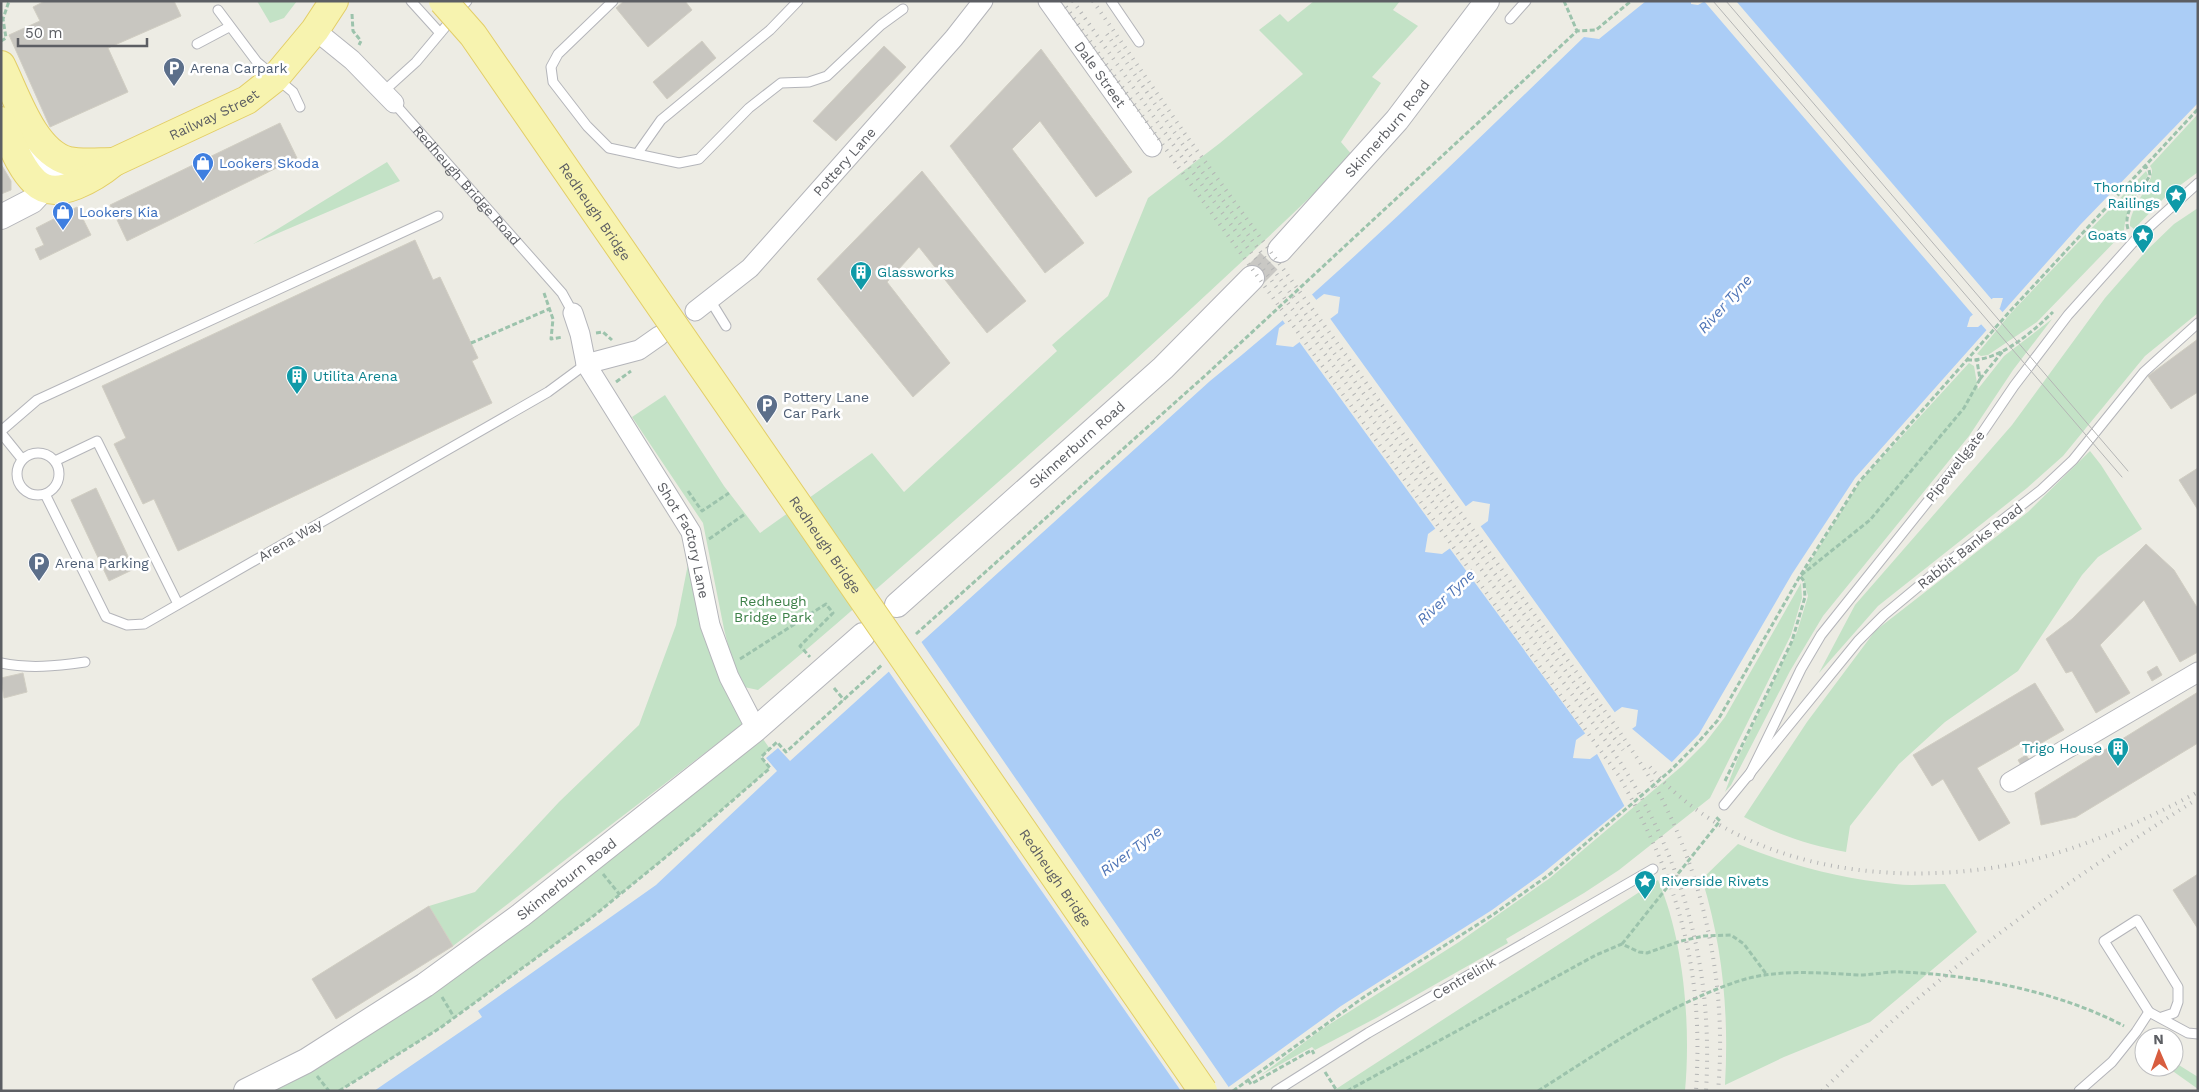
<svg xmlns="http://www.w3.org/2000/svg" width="2199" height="1092" viewBox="0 0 2199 1092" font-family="'Work Sans',sans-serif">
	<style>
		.green { fill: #c3e2c6 }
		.water { fill: #abcdf6; fill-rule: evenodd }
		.pier { fill: #edece4 }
		.building { fill: #c8c6c0; stroke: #d1cec3 }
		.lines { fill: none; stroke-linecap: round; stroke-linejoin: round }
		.tertiary-tunnel { stroke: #c9c8c4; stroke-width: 24; stroke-dasharray: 24 12; stroke-linecap: butt }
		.service-casing { stroke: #b4b5ba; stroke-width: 11 }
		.minor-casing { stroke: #b4b5ba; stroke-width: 21 }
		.tertiary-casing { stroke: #b4b5ba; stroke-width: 26 }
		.primary-casing { stroke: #e3ce67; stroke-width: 30 }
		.path { stroke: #9cc3ac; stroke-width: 3; stroke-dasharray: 5 2.5; stroke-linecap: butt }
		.service { stroke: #fff; stroke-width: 9 }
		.minor { stroke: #fff; stroke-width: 19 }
		.tertiary { stroke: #fff; stroke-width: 24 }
		.primary { stroke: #f7f3af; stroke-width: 28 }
		.tram { stroke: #b4b5b5; stroke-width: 1 }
		.rail { stroke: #b4b5b5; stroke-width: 4; stroke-dasharray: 1 6; stroke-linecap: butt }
		.primary-bridge-casing { stroke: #e3ce67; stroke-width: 30; stroke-linecap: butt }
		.primary-bridge { stroke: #f7f3af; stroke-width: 28 }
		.labels { text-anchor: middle; stroke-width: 5; stroke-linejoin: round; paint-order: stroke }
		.service-label { font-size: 14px; fill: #4e5e75; stroke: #fff; text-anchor: start }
		.street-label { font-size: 14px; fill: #5c5e63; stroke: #fff }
		.shop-label { font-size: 14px; fill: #366cbe; stroke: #fff; text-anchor: start }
		.culture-label { font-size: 14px; fill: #0d838f; stroke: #fff; text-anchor: end }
		.park-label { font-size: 14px; fill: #3d8048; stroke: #fff }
		.water-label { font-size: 15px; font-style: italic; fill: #5076b7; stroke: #fff }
	</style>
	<rect width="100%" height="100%" fill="#edece4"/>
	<path class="green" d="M257,1H297L284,18L270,23Z
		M1314,1H1400L1393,10L1418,26L1372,77L1381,83L1341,142L1353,156C1224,281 1091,401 955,520C890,577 825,635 758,690L744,687L730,653L724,629L703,523L632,417L665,395L724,486L760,533L872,453L904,492L1057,351L1052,345L1108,296L1148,198L1220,143L1303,74L1259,30L1280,14L1288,22Z
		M2198,114V172L2167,195L2134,229L2130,226C2129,206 2160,177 2150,166Z
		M387,162L400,181L253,244Z
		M2146,171L2148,175C2137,194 2125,210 2124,232L2037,322L1988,355L1981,356L1977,354L2010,314Z
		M2198,208V313L2145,356L2063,456L2027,488L1878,606L1819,673L1855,605L2012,425L2105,298L2147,250L2174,224Z
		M2052,319L2013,370L1969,436L1823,616L1790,671L1731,785L1725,792L1738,758L1797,632L1808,596L1802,575L1860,482L1969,363L1974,366L1978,389L2004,356Z
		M2090,451L2101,465L2142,529L2098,557L2082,575L2018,671L1945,722L1899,764L1850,826L1846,852C1809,845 1776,834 1744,817L1807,722L1875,631L2028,512Z
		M691,549L744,723L453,946L429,906L475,892L559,802L639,725L676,625Z
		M1801,583L1802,598L1791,635L1710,798L1619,870L1584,893L1506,939L1508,943L1376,1018L1315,1050L1312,1047L1261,1075L1322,1029L1459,942L1550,878L1682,766L1705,743L1725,717Z
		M756,729L770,749L761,757L770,768L694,834L591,918L440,1028L339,1091H246L306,1061Z
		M1738,844C1788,865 1841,879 1895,884C1911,886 1929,884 1945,884L1977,932L1870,1022L1784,1057L1725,1085C1729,1014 1723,947 1702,879Z
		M1658,880C1684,940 1691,1026 1685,1091H1333Z
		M2174,1062L2198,1077V1089L2167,1067H2174Z"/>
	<path class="water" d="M1646,1H1691V4L1698,5L1705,1H2198V103L2080,225L1855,478L1792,574L1699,734L1670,764L1621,809L1543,873L1492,910L1341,1006L1223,1091H374L482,1017L478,1011L656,885L777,771L766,758L778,748L790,761L1210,381C1342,275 1462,154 1584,37L1599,39ZM1324,294L1340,297L1338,313L1293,347L1276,345L1279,328ZM1993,298H2003L2000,308L1978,327H1967L1970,317ZM1473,501L1490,504L1488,521L1442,554L1425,552L1428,534ZM1622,707L1638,710L1636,726L1590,759L1573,758L1576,740Z"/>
	<path class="pier" d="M1704,1H1736L1993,301L1974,316Z
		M1310,292L1318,302L1286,325L1281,318Z
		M1998,307L2005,315L1989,333L1980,323Z
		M1329,317L1467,508L1437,531L1298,340Z
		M1479,524L1616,714L1587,736L1448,546Z
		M920,640L1230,1089L1228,1091H1181L887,669Z
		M1630,727L1674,764L1626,809L1596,752Z"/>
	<path class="building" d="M45,1H174L181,16L108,48L128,92L50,127L9,35L40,21L33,7Z
		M624,1H685L692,10L648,47L616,8Z
		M702,41L716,58L667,99L653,82Z
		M884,46L906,67L836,141L813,121Z
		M1041,49L1132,172L1096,197L1040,121L1012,149L1084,243L1045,273L950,146Z
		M280,123L297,158L127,241L110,205Z
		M1,164L11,181V190L1,194Z
		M922,171L1026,301L987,333L919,247L887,282L950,363L913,397L817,279Z
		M77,207L91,235L40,260L35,249L44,245L36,228Z
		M415,240L433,280L440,277L478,358L472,361L492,403L178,551L154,499L143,504L114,444L126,438L102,386Z
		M2198,339V392L2171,409L2148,376Z
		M2198,468V510L2179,480Z
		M96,488L134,569L109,581L71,500Z
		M2146,544L2174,570L2198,609V652L2180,662L2144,600L2100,645L2130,693L2096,713L2072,671L2066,673L2046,639L2072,619Z
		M2157,666L2162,675L2152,681L2147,672Z
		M23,673L27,692L4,698L1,678Z
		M2035,683L2064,730L2031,749L2026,740L1977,768L2010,823L1979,841L1943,779L1932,786L1913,755Z
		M2198,692V743L2076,817L2041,825L2035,793Z
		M2026,755L2031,762L2022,767L2018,760Z
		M2198,874V929L2173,890Z
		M429,906L453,946L336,1019L312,979Z"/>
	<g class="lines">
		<path class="tertiary-tunnel" d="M1252,278L1280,250"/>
		<g class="service-casing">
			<g id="service">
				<path d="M411,1L440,33"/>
				<path d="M613,1L558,54L551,67L553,82L587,126L609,148L679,163L699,159L749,108L781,83L809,82L827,76L881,25L903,9"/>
				<path d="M1111,1L1139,42"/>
				<path d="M218,10L257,62L293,92L300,107"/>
				<path d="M1510,19L1526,1"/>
				<path d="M197,44L229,27"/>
				<path d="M384,91L416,62L467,1"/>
				<path id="s1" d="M394,103L562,293L573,313"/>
				<path d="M637,154L661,120L770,30L798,1"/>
				<path d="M710,300L726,326"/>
				<path d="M1,431L37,400L438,216"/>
				<path d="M1,433L22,459"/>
				<circle cx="38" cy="474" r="21"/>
				<path d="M55,461L97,441L178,604"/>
				<path d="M45,494L106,617L127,625L144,624L548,392L586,364"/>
				<path d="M1,663C30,669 56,666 85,662"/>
				<path d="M1749,776L1801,669L1821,635L1980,436L2014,386L2068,315L2137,238L2198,183"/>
				<path d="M1724,805L1858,641L1884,615L1943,566L2041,490L2073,460L2144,372L2198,323"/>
				<path d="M2149,1012L2104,941L2137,920L2178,987V1002L2174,1013L2162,1017"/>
				<path d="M1276,1091L1368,1033L1653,869"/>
				<path d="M2079,1091L2112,1062L2136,1032L2149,1012L2188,1033L2198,1034"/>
			</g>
		</g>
		<g class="minor-casing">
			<g id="minor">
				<path id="s2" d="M1048,1L1152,147"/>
				<path d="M315,30L352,60L394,103"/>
				<path id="s3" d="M695,311L750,268L954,38L983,1"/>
				<path id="s4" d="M573,313L580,334L586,364L691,532L710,625L729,677L756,729"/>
				<path d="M586,364L639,350L659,336"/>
				<path d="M2010,782L2198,672"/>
			</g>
		</g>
		<g class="tertiary-casing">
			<g id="tertiary">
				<path d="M40,143L45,172L44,188"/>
				<path d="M1,217L32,201L44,188L59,178"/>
				<path id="s5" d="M1280,250L1397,120L1487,1"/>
				<path id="s6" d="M897,605L1163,368L1252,278"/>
				<path id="s7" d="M246,1091L306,1061L425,985L521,915L756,729L863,635"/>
			</g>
		</g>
		<g class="primary-casing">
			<g id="primary">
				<path d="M1,65C16,95 33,151 68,161C82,164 99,162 114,162"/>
				<path id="s8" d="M1,121C11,141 19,167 35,182C56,203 97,176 114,162L247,100L275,78L315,30L334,1"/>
			</g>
		</g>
		<path class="path" d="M1564,1L1577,31
			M352,14L353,31L361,41L359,45
			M1,41L6,38L3,19L9,1
			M2128,229C2122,211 2142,190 2150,175L2149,170L2145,166
			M544,293L553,319L551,339L563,337
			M596,333L603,332L612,340
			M471,343L549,309
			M1967,360C1999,362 2031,333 2053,312
			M1980,379L2003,351
			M616,382L631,371
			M688,491L702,511L729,493
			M709,539L745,514
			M916,634L1208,373L1577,31L1596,30L1631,1
			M740,659L826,604L833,613L800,646L810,657
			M834,688L844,700
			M1725,781L1792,641L1805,597L1804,581L1800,576L1870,520L1964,408L1980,379L1977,361
			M603,874L620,895
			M1622,944L1720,821L1715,816
			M442,997L454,1017
			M1325,1072L1337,1091
			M317,1076L329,1091
			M1248,1080L1251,1084L1312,1050L1314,1054
			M339,1091L440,1028L591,918L694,834L770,768L761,757L777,742L786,752L883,664
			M1233,1091L1364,997L1494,914L1550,874L1670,771L1692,749L1718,720L1800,576L1859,482L2011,310L2198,109
			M1347,1091L1596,955L1622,944L1639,952L1647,953L1681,941L1704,936L1731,935L1744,944L1767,975
			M1538,1091C1601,1051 1663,1008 1733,983C1773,968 1818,973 1860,975C1874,975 1888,971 1902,972C1974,975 2060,992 2124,1026"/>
		<use href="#service" class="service"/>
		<use href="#minor" class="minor"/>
		<use href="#tertiary" class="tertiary"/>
		<use href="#primary" class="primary"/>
		<path class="tram" d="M1713,1L2122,477
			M1726,1L2128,471"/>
		<path class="rail" d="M1062,1L1177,165L1619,776C1679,882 1704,969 1696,1091
			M1073,1L1184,160L1603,737C1679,843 1714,960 1706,1091
			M1093,1L1185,134L1617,728C1632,751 1649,774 1662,799C1707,888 1727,992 1718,1091
			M1107,34L1190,155L1623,750
			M1650,767C1738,870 1893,889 2019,863C2079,850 2144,821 2198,792
			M1822,1091C1845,1069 1866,1046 1889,1024C1982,940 2088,868 2194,801"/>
		<g class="primary-bridge-casing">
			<g id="primary-bridge">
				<path id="s9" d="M443,1L473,35L1203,1091"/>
			</g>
		</g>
		<use href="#primary-bridge" class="primary-bridge"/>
	</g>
	<defs>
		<g id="parking-pin" transform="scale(1.125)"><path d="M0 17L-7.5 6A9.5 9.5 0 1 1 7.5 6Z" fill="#5c6f8a" stroke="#fff"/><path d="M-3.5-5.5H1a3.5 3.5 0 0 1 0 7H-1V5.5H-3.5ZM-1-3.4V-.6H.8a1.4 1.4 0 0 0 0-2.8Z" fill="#fff"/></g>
		<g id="shop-pin" transform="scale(1.125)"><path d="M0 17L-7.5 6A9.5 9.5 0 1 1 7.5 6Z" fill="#3f7fe0" stroke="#fff"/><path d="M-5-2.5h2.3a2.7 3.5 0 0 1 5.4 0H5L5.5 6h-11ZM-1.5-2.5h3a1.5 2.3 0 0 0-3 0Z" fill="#fff"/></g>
		<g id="sight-pin" transform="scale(1.125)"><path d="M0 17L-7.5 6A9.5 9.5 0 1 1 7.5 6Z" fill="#0f9aa8" stroke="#fff"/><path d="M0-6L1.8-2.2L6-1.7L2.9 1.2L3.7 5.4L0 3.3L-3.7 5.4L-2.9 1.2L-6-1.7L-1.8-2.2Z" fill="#fff"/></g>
		<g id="building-pin" transform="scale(1.125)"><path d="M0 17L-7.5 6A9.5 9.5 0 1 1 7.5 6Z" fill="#0f9aa8" stroke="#fff"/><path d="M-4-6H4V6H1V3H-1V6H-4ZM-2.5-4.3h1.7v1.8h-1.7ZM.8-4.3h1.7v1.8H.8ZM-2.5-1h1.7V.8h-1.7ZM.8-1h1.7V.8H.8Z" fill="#fff"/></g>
	</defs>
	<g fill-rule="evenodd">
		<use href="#parking-pin" x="174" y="68"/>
		<use href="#shop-pin" x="203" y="163"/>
		<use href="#sight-pin" x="2176" y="195"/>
		<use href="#shop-pin" x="63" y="212"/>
		<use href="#sight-pin" x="2143" y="235"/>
		<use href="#building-pin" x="861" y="272"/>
		<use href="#building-pin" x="297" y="376"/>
		<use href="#parking-pin" x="767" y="405"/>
		<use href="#parking-pin" x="39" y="563"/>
		<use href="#building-pin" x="2118" y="748"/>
		<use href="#sight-pin" x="1645" y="881"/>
	</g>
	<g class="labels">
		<g class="service-label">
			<text x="190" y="73">Arena Carpark</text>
			<text x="783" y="402">Pottery Lane<tspan x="783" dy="16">Car Park</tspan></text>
			<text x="55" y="568">Arena Parking</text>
		</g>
		<g class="street-label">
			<text dy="5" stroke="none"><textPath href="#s2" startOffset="90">Dale Street</textPath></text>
			<text dy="5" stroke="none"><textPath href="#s8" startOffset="269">Railway Street</textPath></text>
			<text dy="5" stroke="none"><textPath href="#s5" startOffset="162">Skinnerburn Road</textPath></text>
			<text dy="5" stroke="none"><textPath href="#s3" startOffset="212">Pottery Lane</textPath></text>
			<text dy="5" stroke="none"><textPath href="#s1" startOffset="110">Redheugh Bridge Road</textPath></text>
			<text dy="5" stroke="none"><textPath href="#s9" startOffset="260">Redheugh Bridge</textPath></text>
			<text dy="5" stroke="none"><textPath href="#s6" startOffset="241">Skinnerburn Road</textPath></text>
			<text transform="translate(1955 466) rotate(-52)" y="5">Pipewellgate</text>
			<text transform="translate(290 540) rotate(-30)" y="5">Arena Way</text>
			<text dy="5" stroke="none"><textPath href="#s4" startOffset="256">Shot Factory Lane</textPath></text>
			<text dy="5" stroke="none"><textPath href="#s9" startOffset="665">Redheugh Bridge</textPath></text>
			<text transform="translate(1970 546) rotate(-38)" y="5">Rabbit Banks Road</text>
			<text dy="5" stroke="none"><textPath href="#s9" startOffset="1070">Redheugh Bridge</textPath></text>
			<text dy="5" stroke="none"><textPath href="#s7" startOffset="385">Skinnerburn Road</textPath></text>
			<text transform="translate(1464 978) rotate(-30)" y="5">Centrelink</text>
		</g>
		<g class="shop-label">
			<text x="219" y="168">Lookers Skoda</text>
			<text x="79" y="217">Lookers Kia</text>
		</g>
		<g class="culture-label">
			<text x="2160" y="192">Thornbird<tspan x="2160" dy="16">Railings</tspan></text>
			<text x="2127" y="240">Goats</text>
			<text x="877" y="277" text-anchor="start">Glassworks</text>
			<text x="313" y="381" text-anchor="start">Utilita Arena</text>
			<text x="2102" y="753">Trigo House</text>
			<text x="1661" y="886" text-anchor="start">Riverside Rivets</text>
		</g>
		<g class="park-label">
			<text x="773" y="606">Redheugh<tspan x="773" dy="16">Bridge Park</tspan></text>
		</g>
		<g class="water-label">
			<text transform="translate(1725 304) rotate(-48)" y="5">River Tyne</text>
			<text transform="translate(1446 597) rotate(-43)" y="5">River Tyne</text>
			<text transform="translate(1131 851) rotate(-37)" y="5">River Tyne</text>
		</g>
	</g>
	<rect width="2199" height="1092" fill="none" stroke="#5c5e63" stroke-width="5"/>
	<g transform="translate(2159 1052) rotate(358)"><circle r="24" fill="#ffffff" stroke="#bebfc1"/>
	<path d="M0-4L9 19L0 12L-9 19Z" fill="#d85d3f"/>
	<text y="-8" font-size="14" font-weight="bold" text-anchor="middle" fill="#5c5e63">N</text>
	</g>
	<path d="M18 38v8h129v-8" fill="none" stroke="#5c5e63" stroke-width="2.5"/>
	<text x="25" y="38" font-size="15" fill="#5c5e63" stroke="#ffffff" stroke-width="4" paint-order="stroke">50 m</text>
</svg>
